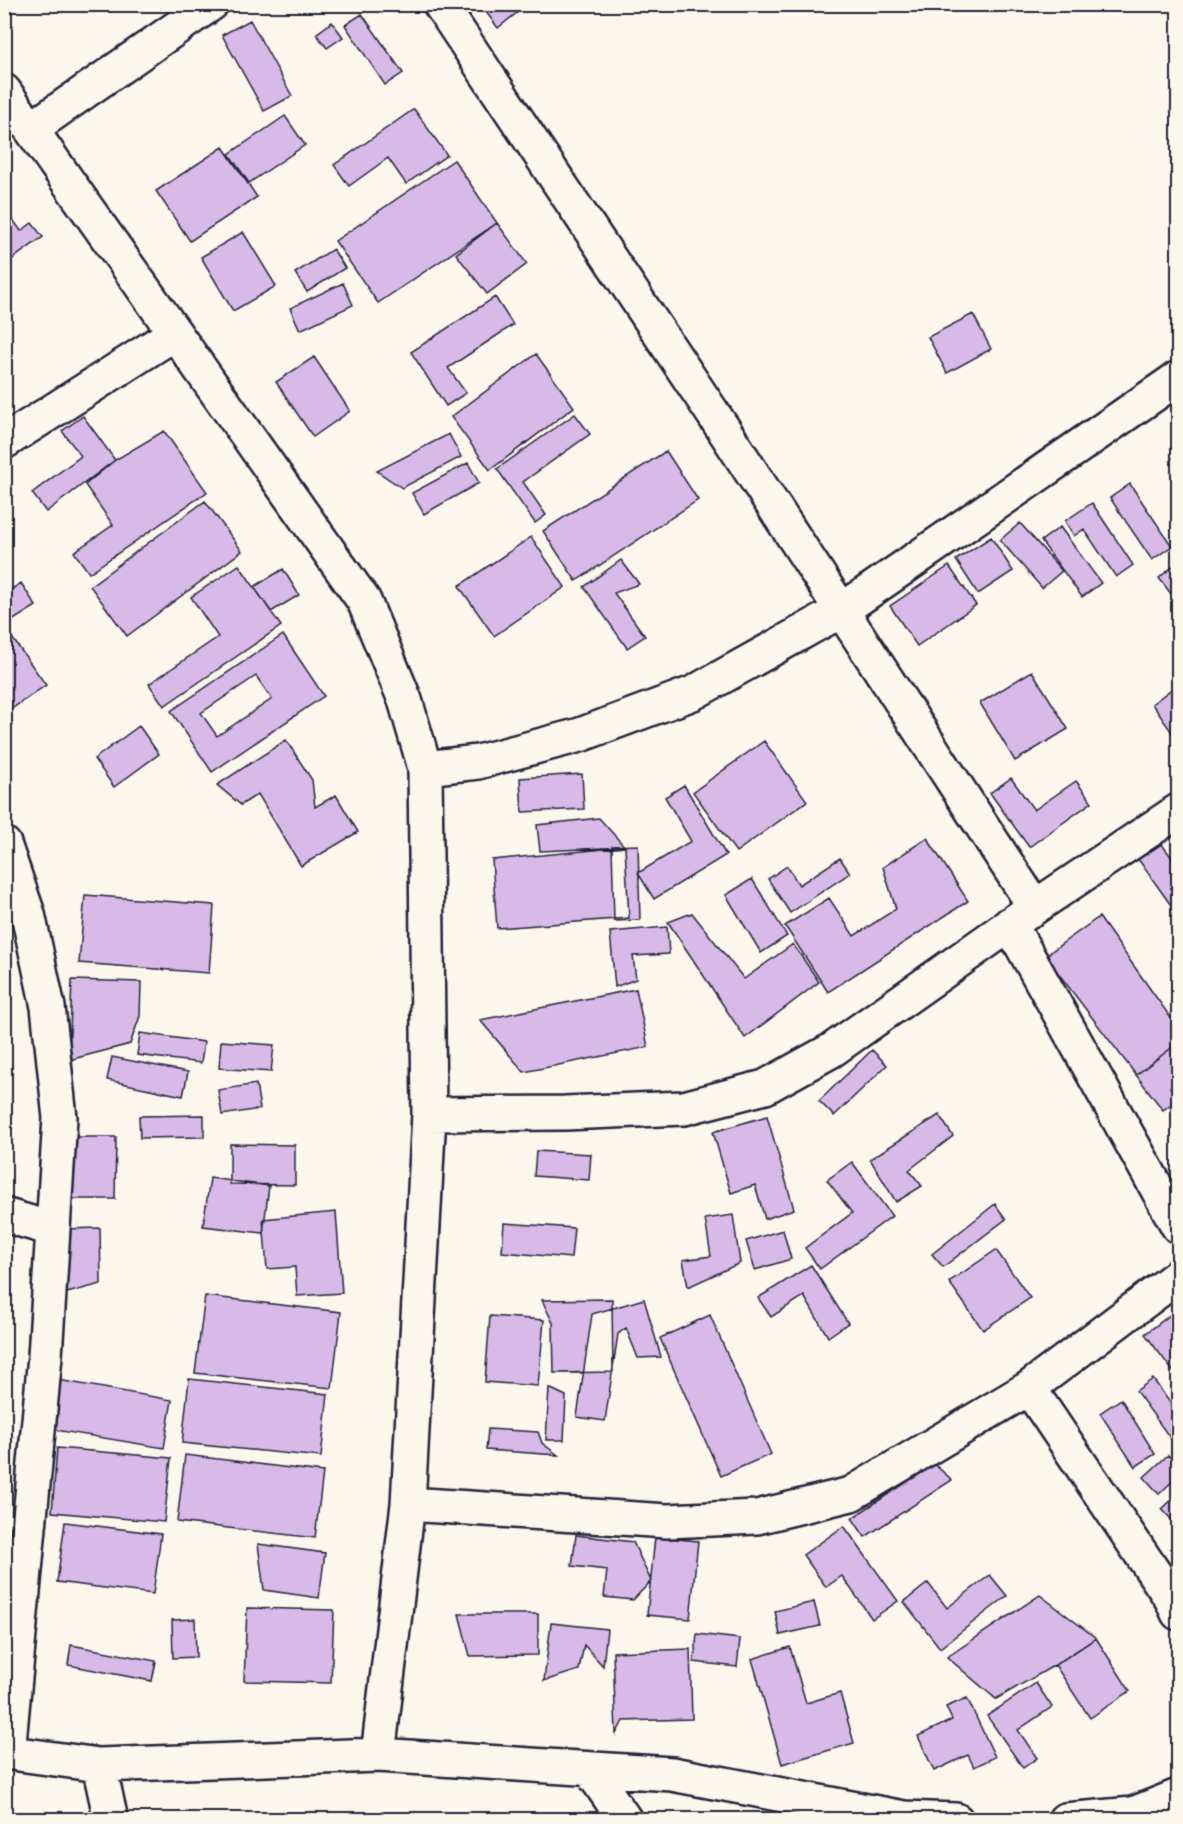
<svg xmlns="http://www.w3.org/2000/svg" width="1183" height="1824" viewBox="0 0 1183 1824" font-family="'Indie Flower',sans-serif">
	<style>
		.building { fill: #d8bae8; stroke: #22223b; stroke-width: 1.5; fill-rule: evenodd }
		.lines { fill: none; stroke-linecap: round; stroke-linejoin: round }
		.minor-casing { stroke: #22223b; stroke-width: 38 }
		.minor { stroke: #fbf7ec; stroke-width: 33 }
	</style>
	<rect width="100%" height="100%" fill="#fbf7ec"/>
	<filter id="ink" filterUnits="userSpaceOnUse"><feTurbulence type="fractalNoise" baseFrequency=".0167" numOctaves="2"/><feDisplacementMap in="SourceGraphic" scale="12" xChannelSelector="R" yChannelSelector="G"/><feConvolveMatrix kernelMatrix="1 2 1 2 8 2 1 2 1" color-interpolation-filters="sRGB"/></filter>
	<g filter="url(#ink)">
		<path class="building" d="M480,4H528L498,28Z
			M362,14L403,73L385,85L345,25Z
			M250,20L292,96L264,111L222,35Z
			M332,22L343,37L327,48L316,34Z
			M414,109L447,155L406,184L388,158L349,186L334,165Z
			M285,116L305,145L249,183L229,154Z
			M223,147L257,197L190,241L156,191Z
			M454,160L497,223L378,303L335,241Z
			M4,207L21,231L32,223L43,237L4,265Z
			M497,223L527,264L487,294L456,254Z
			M243,232L276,286L233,311L201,257Z
			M333,249L345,268L307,292L295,273Z
			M343,283L353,305L300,330L290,308Z
			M495,297L513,325L448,368L466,393L446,406L411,352Z
			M973,314L991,349L947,373L928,337Z
			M536,354L574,407L490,470L451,417Z
			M314,357L350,411L313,437L276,382Z
			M575,414L590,434L523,482L546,515L535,523L497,469Z
			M83,416L115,460L46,512L32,493L81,456L62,431Z
			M164,431L207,492L89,573L74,552L113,525L85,485L115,460Z
			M449,434L461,457L402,488L377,471Z
			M666,451L698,500L576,581L543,531Z
			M1178,454V466L1173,458Z
			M468,463L479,483L424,514L412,493Z
			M1130,484L1172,546L1152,560L1110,498Z
			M205,501L242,551L127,636L90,586Z
			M1092,503L1133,565L1116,577L1084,529L1074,536L1065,521Z
			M1020,523L1062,571L1042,588L1000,540Z
			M1060,527L1101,583L1082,597L1041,541Z
			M531,537L565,587L494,636L459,586Z
			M991,537L1013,571L978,594L956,560Z
			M621,560L639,584L614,593L645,636L627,648L584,587Z
			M1178,562V603L1159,578Z
			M239,565L281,626L164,706L149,684L218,637L191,597Z
			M949,566L976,605L917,646L890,606Z
			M283,569L299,595L271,612L254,587Z
			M21,583L36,606L4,626V594Z
			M10,635L46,685L4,714V638Z
			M283,635L324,696L212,772L171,711ZM256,676L272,699L217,736L201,713Z
			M1032,671L1068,729L1015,761L980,703Z
			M1178,684V741L1152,704Z
			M139,726L159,754L114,787L94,759Z
			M286,740L312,780L315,807L336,795L358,832L301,866L258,794L241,805L217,785Z
			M764,741L807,801L736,852L693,792Z
			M582,774L584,809L522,812L520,778Z
			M1011,778L1034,810L1076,781L1092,802L1029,847L990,793Z
			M684,785L726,855L654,899L638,873L691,841L665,797Z
			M599,818L625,847L540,851L537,825Z
			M927,838L968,901L828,992L785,926L829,898L854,936L896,909L883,867Z
			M1161,843L1172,858L1178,854V906L1173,908L1138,859Z
			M638,845L640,920L614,921L612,846Z
			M625,847L629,918L497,928L492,860Z
			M840,858L850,873L790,913L768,879L787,866L799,885Z
			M752,879L787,936L761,953L726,895Z
			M85,895L214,905L209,973L79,963Z
			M692,913L744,979L793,944L819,982L745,1038L668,922Z
			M1099,917L1178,1028V1043L1136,1075L1045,956Z
			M667,927L669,954L633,956L636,979L615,987L610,932Z
			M72,980L141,982L140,1016L130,1044L69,1060Z
			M636,989L648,1047L524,1072L480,1020Z
			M140,1033L204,1042L201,1063L137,1055Z
			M221,1041L274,1045L271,1072L219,1068Z
			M1178,1043V1080L1170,1087L1178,1099L1163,1110L1136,1075Z
			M872,1050L887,1065L834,1116L819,1101Z
			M112,1057L188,1072L183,1096L107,1080Z
			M256,1084L260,1109L222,1115L218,1090Z
			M204,1115V1137L140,1138L139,1116Z
			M939,1115L953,1136L909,1170L922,1186L896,1202L870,1159Z
			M767,1116L794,1209L765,1219L755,1185L731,1193L713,1132Z
			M48,1137H116L115,1199H48Z
			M230,1144L295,1145V1185L230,1184Z
			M536,1151L591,1154L589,1180L534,1176Z
			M852,1162L892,1216L820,1269L805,1248L852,1213L827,1180Z
			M210,1178L269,1186L263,1233L203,1226Z
			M995,1204L1006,1219L943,1267L932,1254Z
			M336,1212L342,1293L297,1296L295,1267L267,1269L263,1219Z
			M733,1215L740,1263L688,1287L683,1260L711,1256L705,1219Z
			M504,1223L574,1228L571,1258L502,1252Z
			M100,1228L101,1284L63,1294L62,1229Z
			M783,1230L791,1259L755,1270L746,1241Z
			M996,1250L1030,1298L983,1330L949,1282Z
			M811,1265L848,1323L828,1337L804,1296L771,1317L758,1298Z
			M205,1296L341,1312L332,1388L195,1373Z
			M612,1299L613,1372L554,1373L553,1323L542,1300Z
			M644,1299L661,1357L638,1358L626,1328L618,1334L605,1421L577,1417L592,1314Z
			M1178,1309V1378L1145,1334Z
			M710,1315L771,1454L721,1476L660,1338Z
			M490,1316L544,1320L538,1386L485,1382Z
			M189,1379L328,1394L321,1457L182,1443Z
			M1153,1379L1178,1414V1449L1136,1391Z
			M58,1380L172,1400L164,1448L49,1429Z
			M549,1388L566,1396L564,1440H546Z
			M1121,1399L1155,1454L1135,1467L1100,1413Z
			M488,1429L538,1432L542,1443L558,1455L486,1450Z
			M57,1448L171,1458L164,1522L52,1512Z
			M185,1455L323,1472L315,1538L177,1522Z
			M1168,1455L1178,1466V1476L1159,1494L1144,1477Z
			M934,1464L952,1480L865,1537L852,1518Z
			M1178,1494V1527L1162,1509Z
			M65,1522L161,1534L153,1594L57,1582Z
			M844,1526L898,1601L872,1619L842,1576L826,1587L803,1555Z
			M576,1535L633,1542L651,1581L633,1600L604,1597L607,1570L572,1566Z
			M655,1537L698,1541L690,1619L647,1615Z
			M258,1544L325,1553L319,1598L264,1590Z
			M990,1575L1007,1596L940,1648L904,1602L928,1583L947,1608Z
			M1040,1595L1096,1638L1055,1665L996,1699L947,1657Z
			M814,1602L820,1626L780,1635L775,1611Z
			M247,1608L334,1610L331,1683L244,1681Z
			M459,1614H538V1655L470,1656Z
			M195,1619L196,1657L173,1658L172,1620Z
			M551,1623L607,1629L603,1666L584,1645L579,1670L544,1681Z
			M697,1634L740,1639L737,1667L694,1662Z
			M1096,1638L1130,1691L1090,1718L1055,1665Z
			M71,1645L156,1661L152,1681L68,1665Z
			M790,1647L806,1703L840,1693L854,1743L782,1764L752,1659Z
			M690,1649L692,1719L623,1721L616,1734L613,1652Z
			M1036,1683L1052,1707L1018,1730L1037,1758L1023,1768L987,1716Z
			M967,1698L995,1757L974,1767L968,1755L934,1771L918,1736L952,1720L946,1707Z"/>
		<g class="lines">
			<g class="minor-casing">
				<path id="minor" d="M440,4L724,430L1035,907
					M4,91L364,601L405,700L425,768L429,1114L408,1504L378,1755
					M31,129L211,4
					M4,442L175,333
					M425,768L478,762L580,735L693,693L842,610L1178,378
					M4,844L28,914L48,1007L60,1118L45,1356L8,1753
					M1010,924L1178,1226
					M429,1114L565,1113L684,1108L765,1087L832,1050L1035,907L1178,811
					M4,1215L52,1229
					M1029,1388L1171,1598L1178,1613
					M408,1504L667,1521L757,1517L851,1494L1029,1388L1178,1276
					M4,1752L99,1765L378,1755L672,1774L904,1818L956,1820
					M99,1765L111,1820
					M590,1769L625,1820
					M1065,1820L1133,1814L1178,1796"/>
			</g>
			<use href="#minor" class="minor"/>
		</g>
	</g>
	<rect width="1183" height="1824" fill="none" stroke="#fbf7ec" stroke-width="24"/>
	<rect x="12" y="12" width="1159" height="1800" fill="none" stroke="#22223b" stroke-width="2" filter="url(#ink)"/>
</svg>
